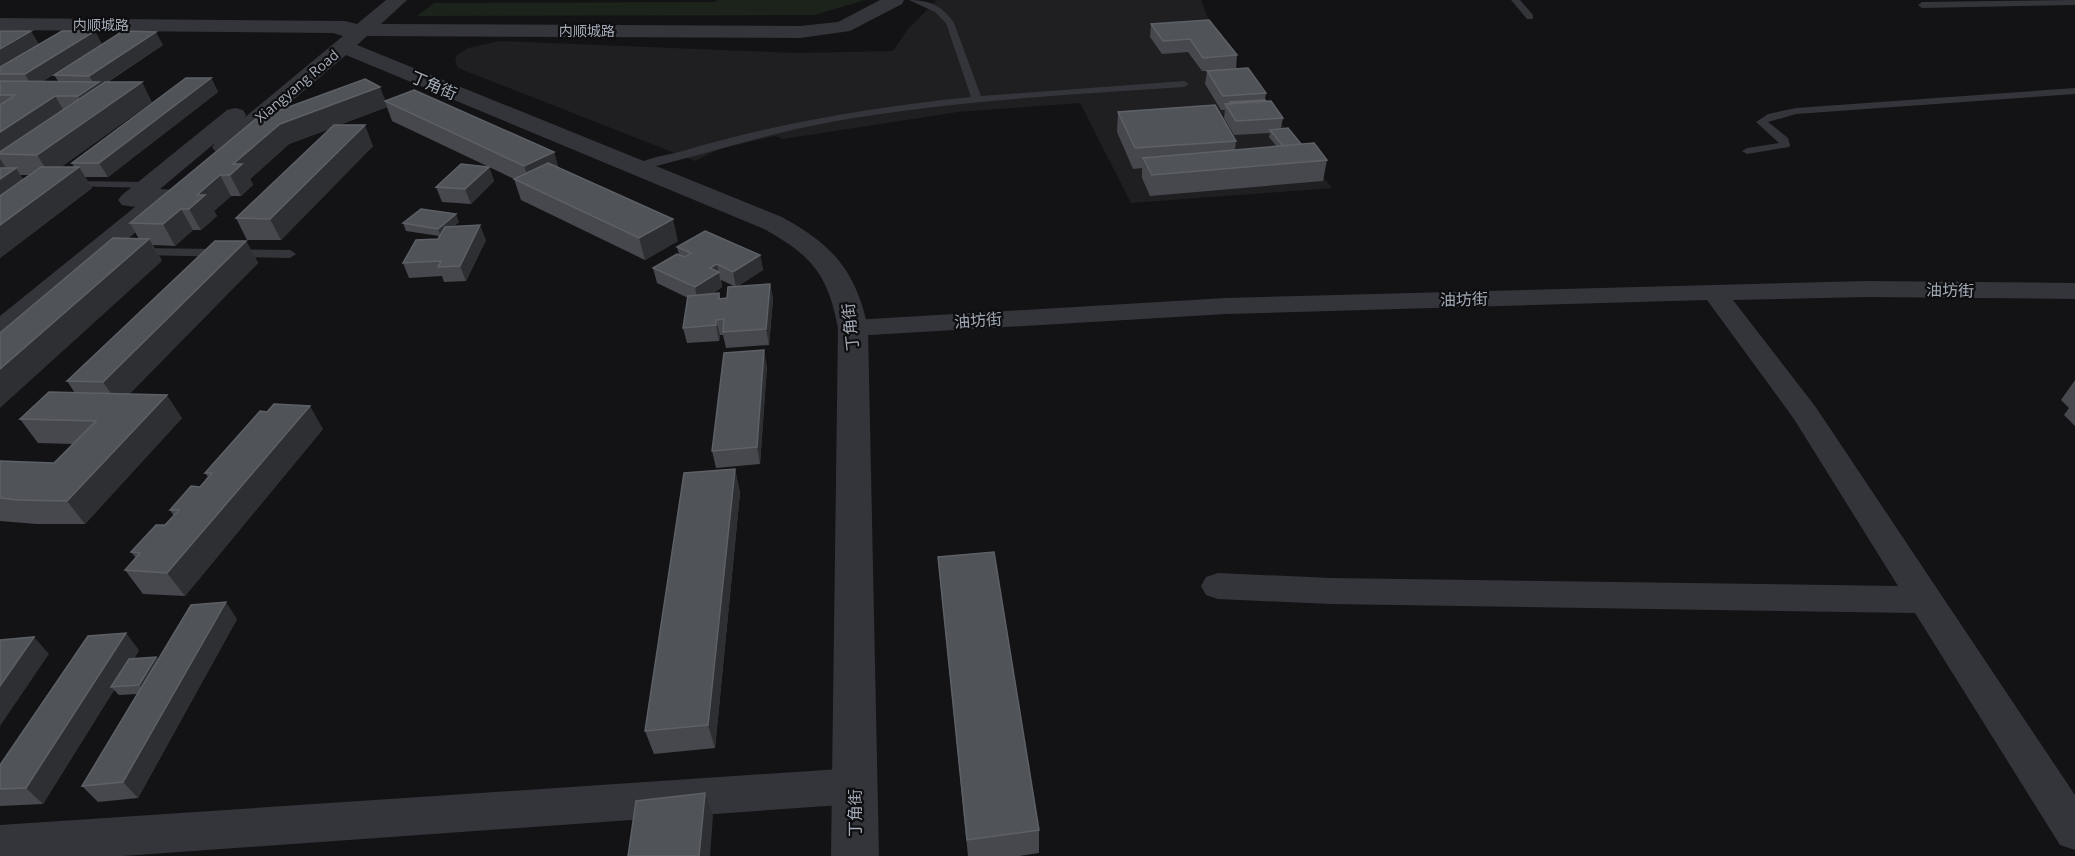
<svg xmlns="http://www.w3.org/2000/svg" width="2075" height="856" viewBox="0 0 2075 856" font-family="'Open Sans','Noto Sans SC',sans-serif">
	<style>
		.built { fill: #1f1f22 }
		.green { fill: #1b231b }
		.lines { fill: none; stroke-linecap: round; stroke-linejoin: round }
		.service { fill: #34353a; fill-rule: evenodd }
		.minor { fill: #34353a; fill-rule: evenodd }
		.tertiary { fill: #34353a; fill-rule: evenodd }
		.wall { fill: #46484d; fill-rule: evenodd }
		.shaded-wall { fill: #2d2f32 }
		.building { fill: #505358; stroke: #5d6167; stroke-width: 1.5 }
		.labels { text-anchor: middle; stroke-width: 4.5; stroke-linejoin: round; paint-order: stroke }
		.far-street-label { font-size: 14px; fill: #a3abb7; stroke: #0e0e10 }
		.street-label { font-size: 16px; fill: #a3abb7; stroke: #0e0e10 }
	</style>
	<rect width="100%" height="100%" fill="#131315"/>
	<path class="built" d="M937,0H1201L1217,41L1332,188L1131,203L1080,103L958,112L783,139L775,136L720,149L695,161L458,68L455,61L457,55L468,48L500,41L796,53L893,51L908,29Z"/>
	<path class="green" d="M718,0H865L815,15L417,16L434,3L714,2Z"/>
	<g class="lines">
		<path class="service" d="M909,0C929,0 943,6 954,23L981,96L1184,81L1189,84L1184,87C1066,95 947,101 831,122C765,134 702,155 637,171L631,168C643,158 668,155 683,151C777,123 873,107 971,97L946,23L935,12Z
			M1511,0H1520L1533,15V19H1527Z
			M2075,0V5L1922,8L1918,5L1922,2Z
			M2075,88V94L1796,114L1768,122L1788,138L1790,145L1789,147L1747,154L1742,151L1747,148L1779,143L1756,122L1768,114L1796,108Z
			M71,181L149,182L155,185L149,188L67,186V182Z
			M137,248L290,250L296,254L290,258L133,255L131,252Z"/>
		<path class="minor" d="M1867,281L2075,283V299L1867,297L1733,300L1815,406L2075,795V850L2060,845L1915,613L1331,604L1218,599L1206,595L1201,586L1206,577L1218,573L1331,578L1898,586L1794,419L1707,300L1226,314L853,336L843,334L839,328L843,322L853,320L1226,298Z
			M855,768L869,773L875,786L869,799L855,804L123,856H0V825Z"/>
		<path class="tertiary" d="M386,0H407L381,24L800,26L838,22L880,0H904L902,4L850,31L800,38L367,36L357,45L782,217C833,245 856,271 868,328L879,856H831L838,328C828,274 811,255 764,229L346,55L232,152L224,154L216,152L212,147L215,143L160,189L174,190L178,195L174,200L11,337L0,340V316L135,207L122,205L118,200L122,195L227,110L235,108L243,110L246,115L244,118L343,36L333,33L0,30V18L345,21L357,24Z"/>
	</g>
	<path class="wall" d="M1151,24L1237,55L1236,69L1266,93L1265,100L1283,118L1281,128L1301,144L1327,160L1323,181L1150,196L1142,178V168L1133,169L1117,132L1118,112L1236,141L1235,150L1277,147L1269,137L1270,133L1234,135L1224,118L1225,110H1221L1205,84L1207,71H1202L1188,52L1162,54L1150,37Z
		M62,31L44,81H58L54,75L163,45L108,82L152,102L61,167H74L72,163L211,78L218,92L108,177H85L92,188L0,258V67ZM20,175H29L23,179Z
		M386,101L554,152L558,167L678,241L645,260L521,200L514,179L489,167L494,181L471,204L442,202L436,187L489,167L392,121L387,107L339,125L373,146L281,240H247L236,218L332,128L289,144L250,179L253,185L241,196H231L214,211L217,216L201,230H193L175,246L153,245L162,261L139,239L130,223L256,119Z
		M459,222L454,226L486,240L466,281L444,282L442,276L409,278L403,263L438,239L439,236L406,231L403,223Z
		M246,241L258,263L129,394L182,418L85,524H37L0,521V461L54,463L74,444L38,443L20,419L75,393L67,381Z
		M677,247L760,255L763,270L738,286L770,284L773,299L769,345L726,348L723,335H720L719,341L687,343L683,328L688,298L657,283L653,268L679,254ZM721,280L734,286L727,298H720L719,293L712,294L722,287Z
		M767,366L760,464L716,468L712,451Z
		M2075,380V426L2064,415L2069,408L2061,400Z
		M323,429L185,596L143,594L125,570L136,558L131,552L165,525L174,516L170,510L200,487L208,477L205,473Z
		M735,469L740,493L715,748L654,754L645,731Z
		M938,557L1039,830V853L1019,856H968Z
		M237,619L138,798L98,802L82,786L137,694L119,695L114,690L43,804L0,806V765L139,650L134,659L156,657L158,659Z"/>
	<path class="shaded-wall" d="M31,31L39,44L0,67V49Z
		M95,31L102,44L33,88L25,74Z
		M156,32L163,45L101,86L86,110L78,96L95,85L89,76Z
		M211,78L218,92L108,177L99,163Z
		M142,82L152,102L50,175L37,155Z
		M380,87L386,102L385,101L387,107L289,144L250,179L253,185L241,196L230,175L233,164L280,124Z
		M55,96L63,109L0,154V132Z
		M365,125L373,146L281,240L270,219Z
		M554,152L560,173L531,187L524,166Z
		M0,159L6,168L0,172Z
		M79,167L92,188L0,258V225Z
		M489,167L494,181L471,204L465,189Z
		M16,168L29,189L0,210V179Z
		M220,175L231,196L214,211L217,216L201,230L189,209L197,195Z
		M181,209L193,230L175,246L163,224Z
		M456,214L459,222L441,237L438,229Z
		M673,219L678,241L645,260L639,238Z
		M480,225L486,240L466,281L460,266Z
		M149,239L162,261L0,408V369Z
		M246,241L258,263L119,405L103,382Z
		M760,255L763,270L736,287L733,272Z
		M717,264L722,287L698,303L695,287L710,268Z
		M770,284L773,299L769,345L766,329Z
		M716,320L720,335L719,341L716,325Z
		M764,350L767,366L760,464L757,447Z
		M167,395L182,418L85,524L67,501Z
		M310,406L323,429L185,596L167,573Z
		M735,469L740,493L715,748L708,725Z
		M226,602L237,619L138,798L123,782Z
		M126,633L139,650L117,686L111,687L114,690L43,804L26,788Z
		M34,637L49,654L0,726V686Z
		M156,657L163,666L146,693L139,685Z
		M705,793L713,816L710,856H699Z"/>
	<path class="building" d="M1209,20L1237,55L1203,58L1190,39L1163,41L1151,24Z
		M0,31H31L0,49Z
		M62,31H95L25,74H0V67Z
		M123,31L156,32L89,76L54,75Z
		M1248,68L1266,93L1223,96L1207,71Z
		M186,78H211L99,163H72Z
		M365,79L380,87L280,124L233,164H242L230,175H220L197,195H205L189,209H181L163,224L130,223L256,119Z
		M0,81L99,82L78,96H55L0,132V105L15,95H0Z
		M105,82H142L37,155L0,154V152Z
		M414,90L554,152L524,166L385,101Z
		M1265,100L1266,101L1231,104L1230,102Z
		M1271,101L1283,118L1236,121L1225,104Z
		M1215,105L1236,141L1135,148L1118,112Z
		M334,125H365L270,219L236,218Z
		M1288,128L1301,144L1283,146L1270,130Z
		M1314,143L1327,160L1152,175L1143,158Z
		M548,163L673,219L639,238L514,179Z
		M461,164L489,167L465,189L436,187Z
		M41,167H79L0,225V196Z
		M0,168H16L0,179Z
		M421,209L456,214L438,229L403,223Z
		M480,225L460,266L438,267L441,261L403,263L416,240L438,239L445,227Z
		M705,231L760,255L733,272L717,264L710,268L719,272L695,287L653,268L677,254L685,257L691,253L677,247Z
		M113,238L149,239L0,369V333Z
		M215,241H246L103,382L67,381Z
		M770,284L766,329L723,332L724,319L716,320V325L683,328L688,296L719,293V299L727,298L728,287Z
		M764,350L757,447L712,451L724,353Z
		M49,392L167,395L67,501L18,500L0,498V461L54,463L96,421L20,419Z
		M274,404L310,406L167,573L125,570L140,553L131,552L156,525H165L179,510H170L191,486L200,487L212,473H205L260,411L267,412Z
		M735,469L708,725L645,731L684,473Z
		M994,552L1039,830L967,840L938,557Z
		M226,602L123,782L82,786L191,605Z
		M126,633L26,788L0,789V765L88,636Z
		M34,637L0,686V640Z
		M156,657L139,685L111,687L129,659Z
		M705,793L699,856H628L636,801Z"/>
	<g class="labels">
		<g class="far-street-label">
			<text x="101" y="30">内顺城路</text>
			<text x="587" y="36">内顺城路</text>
			<text transform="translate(297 86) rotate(-40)" y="5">Xiangyang Road</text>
		</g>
		<g class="street-label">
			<text transform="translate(434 85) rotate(23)" y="6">丁角街</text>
			<text transform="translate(1950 290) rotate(1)" y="6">油坊街</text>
			<text transform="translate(1464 299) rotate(-1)" y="6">油坊街</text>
			<text transform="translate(978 320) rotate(-4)" y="6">油坊街</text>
			<text transform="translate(850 327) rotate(-96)" y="6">丁角街</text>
			<text transform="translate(855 813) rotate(-90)" y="6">丁角街</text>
		</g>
	</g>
</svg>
